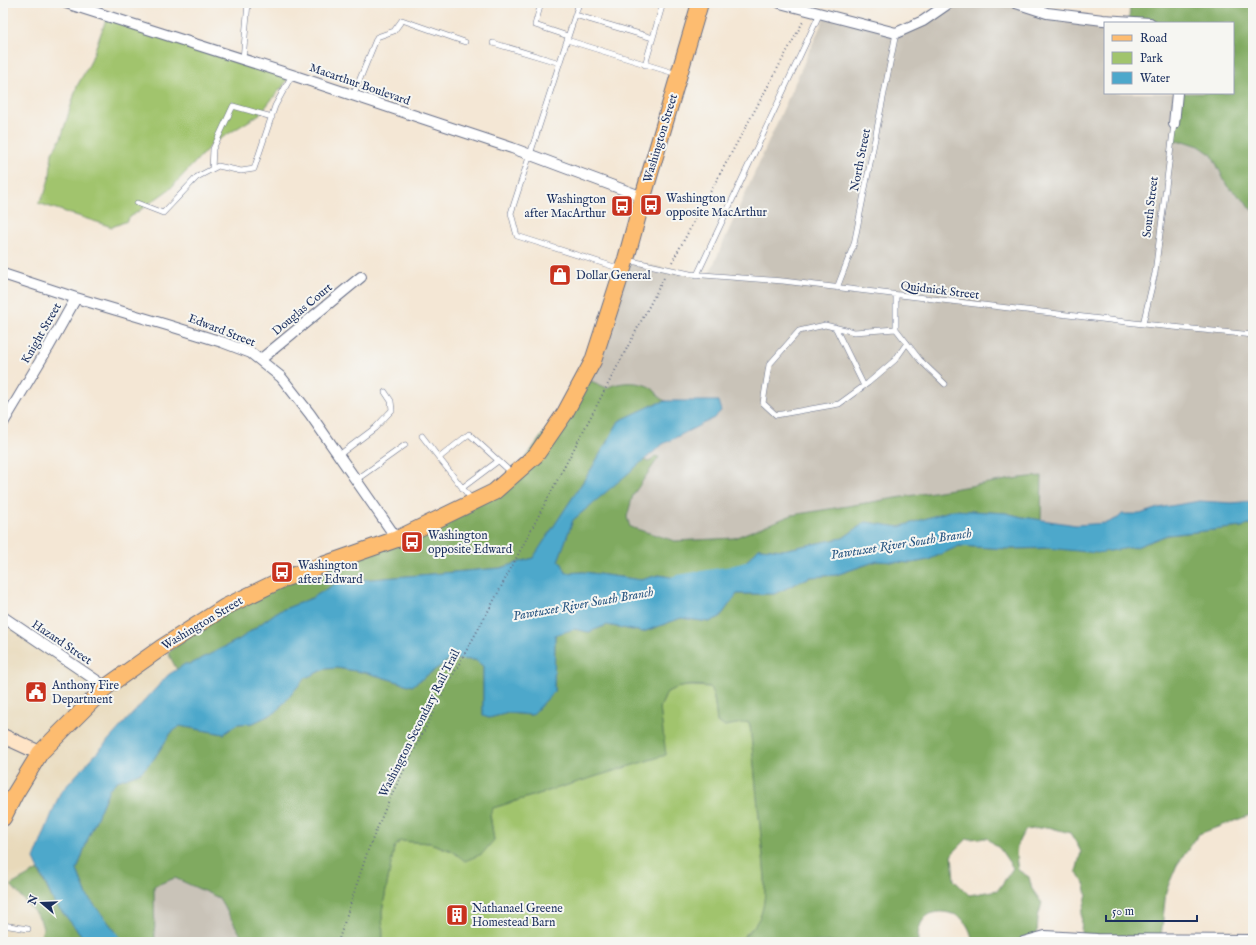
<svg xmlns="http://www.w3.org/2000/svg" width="1256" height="945" viewBox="0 0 1256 945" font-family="'IM FELL English',serif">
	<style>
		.built { fill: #e8d9ba }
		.industrial { fill: #c9c3b8 }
		.green { fill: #a1c46d; stroke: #5e7a66 }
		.forest { fill: #80aa60; stroke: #4e6c5f; fill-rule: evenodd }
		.water { fill: #4da8cb; stroke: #346c94 }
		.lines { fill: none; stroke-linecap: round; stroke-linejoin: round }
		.river { stroke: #4da8cb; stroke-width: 22 }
		.service-casing { stroke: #676f88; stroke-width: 6 }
		.minor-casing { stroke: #676f88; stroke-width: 12 }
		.secondary-casing { stroke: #676f88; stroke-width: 16 }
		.primary-casing { stroke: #676f88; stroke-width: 18 }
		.path { stroke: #676f88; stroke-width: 2; stroke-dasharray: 1 3; stroke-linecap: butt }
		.service { stroke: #fff; stroke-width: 5 }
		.minor { stroke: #fff; stroke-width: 10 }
		.secondary { stroke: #fee4c6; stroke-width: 14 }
		.primary { stroke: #fdbc70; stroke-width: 16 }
		.labels { text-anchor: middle; stroke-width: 4; stroke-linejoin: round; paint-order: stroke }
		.street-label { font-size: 12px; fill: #1b2f5e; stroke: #f6f6f2 }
		.poi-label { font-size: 12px; fill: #1b2f5e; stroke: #f6f6f2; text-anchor: start }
		.water-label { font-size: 13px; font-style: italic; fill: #2c5984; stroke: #f6f6f2 }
	</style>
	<rect width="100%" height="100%" fill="#f6f6f2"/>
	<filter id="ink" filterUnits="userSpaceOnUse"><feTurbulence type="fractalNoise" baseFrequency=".025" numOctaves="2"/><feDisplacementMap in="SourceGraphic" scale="8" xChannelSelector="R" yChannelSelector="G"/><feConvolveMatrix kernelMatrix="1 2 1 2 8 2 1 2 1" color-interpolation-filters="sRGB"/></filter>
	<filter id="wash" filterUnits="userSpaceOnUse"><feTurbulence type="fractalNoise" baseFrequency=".012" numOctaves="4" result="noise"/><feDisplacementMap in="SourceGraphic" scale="16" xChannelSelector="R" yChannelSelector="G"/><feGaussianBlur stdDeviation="0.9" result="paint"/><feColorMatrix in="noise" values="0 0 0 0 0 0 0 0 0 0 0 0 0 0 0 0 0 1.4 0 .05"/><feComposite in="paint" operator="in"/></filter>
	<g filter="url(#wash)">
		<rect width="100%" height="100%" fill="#f4e7d5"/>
		<path class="built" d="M3,618L103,686L168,653L177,670L168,675L34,859L38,870L11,885L40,919L43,929L39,942H3Z"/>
		<path class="industrial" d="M947,3H1018L1105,23V93H1180L1184,141L1199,146L1212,155L1227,186L1246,202L1248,207L1253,210V501L1232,503L1200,501L1158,508L1140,514H1122L1118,518L1107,523L1076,525L1041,520L1042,477L1019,478L792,515L734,538L675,541L630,527L627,517L633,495L658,457H655L649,462L643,460L663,444L714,418L718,402L666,401L659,399L654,390L612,385L607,388L584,378L626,260L691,274H707L710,272L824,18L898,32Z
			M175,878L219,898L245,942H155L154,886Z"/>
		<path class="green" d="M107,17L290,75L282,88L280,89L260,114L212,144L171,188L129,218L127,221L112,227L38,203L45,193L50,175L52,153L61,138L77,86L90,63Z
			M691,686L710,687C715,698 716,710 717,722L724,726L748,722L750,725L765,877C765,893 766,912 755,925C750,931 744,936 739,941L737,942H383L382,911L394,848L400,841L430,843L452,851L494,840L490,814L493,808L665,755L660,708L667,692L678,687Z"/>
		<path class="forest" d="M1130,3H1253V210L1248,207L1246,202L1227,186L1212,155L1199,146L1184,141L1173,142L1180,93H1233V23H1152L1129,20Z
			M584,378L607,388C618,381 645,380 655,391C660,397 658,398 666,401L655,404L619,421L592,468L533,558L501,568L338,582L312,598L277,612L240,639L191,664H185L177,670L168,653L213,613L395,539L513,475Z
			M655,456L659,457L633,495L627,517L630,527L675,541L734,538L792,515L1019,478L1042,476L1041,520L1022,517L1006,513L953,510L899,527L866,522L843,538L783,550L759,548L737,571L723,580L712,581L687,580L659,575L641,580L584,572L566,573L562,564L558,561L573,520L643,460L649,462Z
			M1253,524V814L1199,834L1177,865L1166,891L1161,937L1081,935L1082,913L1087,895L1084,882L1076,872L1081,852L1077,844L1070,833L1048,827L1026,830C1015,844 1015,853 1018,870L1029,877L1032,889L1042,903L1038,917L1037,935C1018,945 994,942 973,942C971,932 968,925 961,918C958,915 953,914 949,913C928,908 917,921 918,942H737C764,922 765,908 765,877L750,725L748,722L724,726L717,722L715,704L713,694L710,687C693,684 682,685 667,692L660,708L666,755L493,808L490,815L494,840L482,854L465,861L452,851L430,843L400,841L394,848L382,911L383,942H245L219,898L175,878L154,886L155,942H124L87,896L77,870L87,841L109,789L117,781L141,772L153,760L171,733L180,726L224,734L237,724L253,723L276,712L305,678L325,669L337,668L368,673L412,686L450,659L476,660L483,666V716L489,718L508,713L531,715L554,692L555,635L574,629L589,632L607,625L643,632L681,618L709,622L720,617L737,594H774L810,577L836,575L877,561L912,563L928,560L959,546L1009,549L1136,547L1167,535L1241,527ZM987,838L1000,849L1013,868L998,890L969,895L954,880L952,854L967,839Z
			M38,870L54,902L87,942H39L43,929L40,919L11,885Z"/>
		<path class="water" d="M666,401H718L721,411L714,418L663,444L573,520L558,561L562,564L566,573L584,572L641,580L659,575L687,580L712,581L723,580L737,571L759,548L783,550L843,538L866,522L899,527L953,510L1006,513L1022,517L1076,525L1107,523L1118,518L1122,514H1140L1158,508L1200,501L1232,503L1253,501V524L1241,527L1167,535L1136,547L1097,553L1048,548L1009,549L959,546L928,560L912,563L877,561L836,575L810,577L774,594H737L720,617L709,622L681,618L643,632L607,625L589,632L574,629L555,635L554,692L532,715L508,713L489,718L483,716V666L475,660L450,659L412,686L368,673L337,668L325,669L305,678L276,712L253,723L237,724L224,734L180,726L171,733L153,760L141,772L117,781L109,789L87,841L77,870L87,896L124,942H87L54,902L34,859L60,793L168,675L185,664H191L240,639L277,612L312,598L338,582L501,568L533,558L592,468L619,421L655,404Z"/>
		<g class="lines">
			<path class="river" d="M678,586L732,577L755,571"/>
		</g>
	</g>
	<g filter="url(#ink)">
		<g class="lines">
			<g class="service-casing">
				<path id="service" d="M541,3L535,25L568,36
					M579,3L511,213L517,236L621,269
					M575,15L653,38
					M567,40L677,74
					M493,43L560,63
					M243,59L248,3
					M645,65L663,3
					M353,96L377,37L394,31L402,20L465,42
					M212,169L213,149L233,106L272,117
					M137,203L163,213L197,177L218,166L241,171L254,169L275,106L292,75
					M627,260L690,274L783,281L1143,324L1253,335
					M697,275L820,13
					M837,288L854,244L896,33
					M896,295V329L920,360L945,384
					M1143,324L1155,273L1174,124
					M835,327L864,386
					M896,329L854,332L825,325L799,331L769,365L763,403L776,415L839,404L868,383L895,360L907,343
					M422,436L439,458
					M339,455L375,428L392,410L391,401L385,392
					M356,480L405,445
					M462,488L498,461
					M472,500L439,458L469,434L513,474
					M3,925L28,929"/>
			</g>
			<g class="minor-casing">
				<path id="minor" d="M66,3L292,75L512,148L643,197
					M780,3L896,33L923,21L949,3
					M1016,3L1047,13L1103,20L1150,23
					M1174,124L1177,93
					M3,274L76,298L167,325L222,342L251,353L281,377L310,414L397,539
					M260,360L361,277
					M3,423L48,348L76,298
					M3,617L106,687
					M1023,942L1045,936L1097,939L1253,940"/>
			</g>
			<g class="secondary-casing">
				<path id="secondary" d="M3,736L40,753"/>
			</g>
			<g class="primary-casing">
				<path id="primary" d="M3,818L15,794L40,753L106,687L161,648L225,607L283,579L397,539L494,492L536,455L565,413L593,361L626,259L643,197L700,3"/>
			</g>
			<path class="path" d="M672,262L804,20
				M338,942L368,850L389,800L443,693L491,606L665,276"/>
			<use href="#service" class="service"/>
			<use href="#minor" class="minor"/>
			<use href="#secondary" class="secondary"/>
			<use href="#primary" class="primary"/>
		</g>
	</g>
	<defs>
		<g id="bus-square" transform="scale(1.15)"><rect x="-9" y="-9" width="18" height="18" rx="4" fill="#c8321e" stroke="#f6f6f2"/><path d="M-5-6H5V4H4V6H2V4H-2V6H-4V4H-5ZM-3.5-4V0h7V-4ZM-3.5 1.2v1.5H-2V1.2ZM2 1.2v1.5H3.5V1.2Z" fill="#fff"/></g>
		<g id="shop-square" transform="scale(1.15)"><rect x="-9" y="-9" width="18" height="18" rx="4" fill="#c8321e" stroke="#f6f6f2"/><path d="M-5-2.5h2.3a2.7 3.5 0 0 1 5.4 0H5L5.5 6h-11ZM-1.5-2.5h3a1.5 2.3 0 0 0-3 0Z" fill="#fff"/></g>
		<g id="civic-square" transform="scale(1.15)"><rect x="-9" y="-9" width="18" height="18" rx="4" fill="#c8321e" stroke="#f6f6f2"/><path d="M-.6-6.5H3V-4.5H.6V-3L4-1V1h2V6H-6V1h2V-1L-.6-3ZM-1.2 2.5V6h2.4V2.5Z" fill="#fff"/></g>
		<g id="building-square" transform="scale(1.15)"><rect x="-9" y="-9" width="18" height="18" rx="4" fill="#c8321e" stroke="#f6f6f2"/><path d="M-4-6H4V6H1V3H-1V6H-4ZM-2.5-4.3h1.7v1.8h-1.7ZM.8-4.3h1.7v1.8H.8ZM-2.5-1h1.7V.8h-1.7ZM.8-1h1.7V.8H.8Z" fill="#fff"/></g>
	</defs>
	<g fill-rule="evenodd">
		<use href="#bus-square" x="651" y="205"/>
		<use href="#bus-square" x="622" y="206"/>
		<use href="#shop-square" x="560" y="275"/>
		<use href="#bus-square" x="412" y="542"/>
		<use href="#bus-square" x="282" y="572"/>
		<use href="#civic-square" x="36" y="692"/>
		<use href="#building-square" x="457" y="915"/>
	</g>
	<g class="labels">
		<g class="street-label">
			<text transform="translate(360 84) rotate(19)" y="4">Macarthur Boulevard</text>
			<text transform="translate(660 138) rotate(-73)" y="4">Washington Street</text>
			<text transform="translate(860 160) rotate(-79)" y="4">North Street</text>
			<text transform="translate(1150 207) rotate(-83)" y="4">South Street</text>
			<text transform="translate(940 290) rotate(7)" y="4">Quidnick Street</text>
			<text transform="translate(302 309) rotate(-40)" y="4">Douglas Court</text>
			<text transform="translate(222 330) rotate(21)" y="4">Edward Street</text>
			<text transform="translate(41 333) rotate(-60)" y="4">Knight Street</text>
			<text transform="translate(202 623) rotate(-31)" y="4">Washington Street</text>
			<text transform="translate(62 642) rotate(34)" y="4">Hazard Street</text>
			<text transform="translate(419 723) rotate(-63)" y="4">Washington Secondary Rail Trail</text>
		</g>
		<g class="poi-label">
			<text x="666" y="202">Washington<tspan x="666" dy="14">opposite MacArthur</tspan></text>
			<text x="606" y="203" text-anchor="end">Washington<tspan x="606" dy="14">after MacArthur</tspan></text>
			<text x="576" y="279">Dollar General</text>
			<text x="428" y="539">Washington<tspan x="428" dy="14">opposite Edward</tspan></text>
			<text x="298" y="569">Washington<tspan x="298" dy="14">after Edward</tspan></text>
			<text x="52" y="689">Anthony Fire<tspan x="52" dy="14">Department</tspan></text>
			<text x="472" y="912">Nathanael Greene<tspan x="472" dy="14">Homestead Barn</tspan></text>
		</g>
		<g class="water-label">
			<text transform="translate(901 543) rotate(-9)" y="5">Pawtuxet River South Branch</text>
			<text transform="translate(583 603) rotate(-10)" y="5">Pawtuxet River South Branch</text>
		</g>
	</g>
	<rect width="1256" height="945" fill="none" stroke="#f6f6f2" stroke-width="16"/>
	<rect x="1104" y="22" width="130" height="72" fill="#f6f6f2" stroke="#9ea6b7"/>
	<rect x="1112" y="35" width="20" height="6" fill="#fdbc70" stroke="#9ea6b7"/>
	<text x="1140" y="42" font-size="12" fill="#1b2f5e">Road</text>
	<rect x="1112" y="52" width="20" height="12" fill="#a1c46d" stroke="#9ea6b7"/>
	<text x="1140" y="62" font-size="12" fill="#1b2f5e">Park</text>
	<rect x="1112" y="72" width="20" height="12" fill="#4da8cb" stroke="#9ea6b7"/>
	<text x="1140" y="82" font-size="12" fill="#1b2f5e">Water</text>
	<g transform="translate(42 903) rotate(289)" stroke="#f6f6f2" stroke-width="3" paint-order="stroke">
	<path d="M0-3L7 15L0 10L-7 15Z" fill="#1b2f5e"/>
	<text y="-6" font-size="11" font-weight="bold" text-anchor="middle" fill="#1b2f5e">N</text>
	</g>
	<path d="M1106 915v6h91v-6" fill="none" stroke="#1b2f5e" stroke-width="2"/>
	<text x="1112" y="915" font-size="12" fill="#1b2f5e" stroke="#f6f6f2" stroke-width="3" paint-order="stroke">50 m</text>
</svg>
